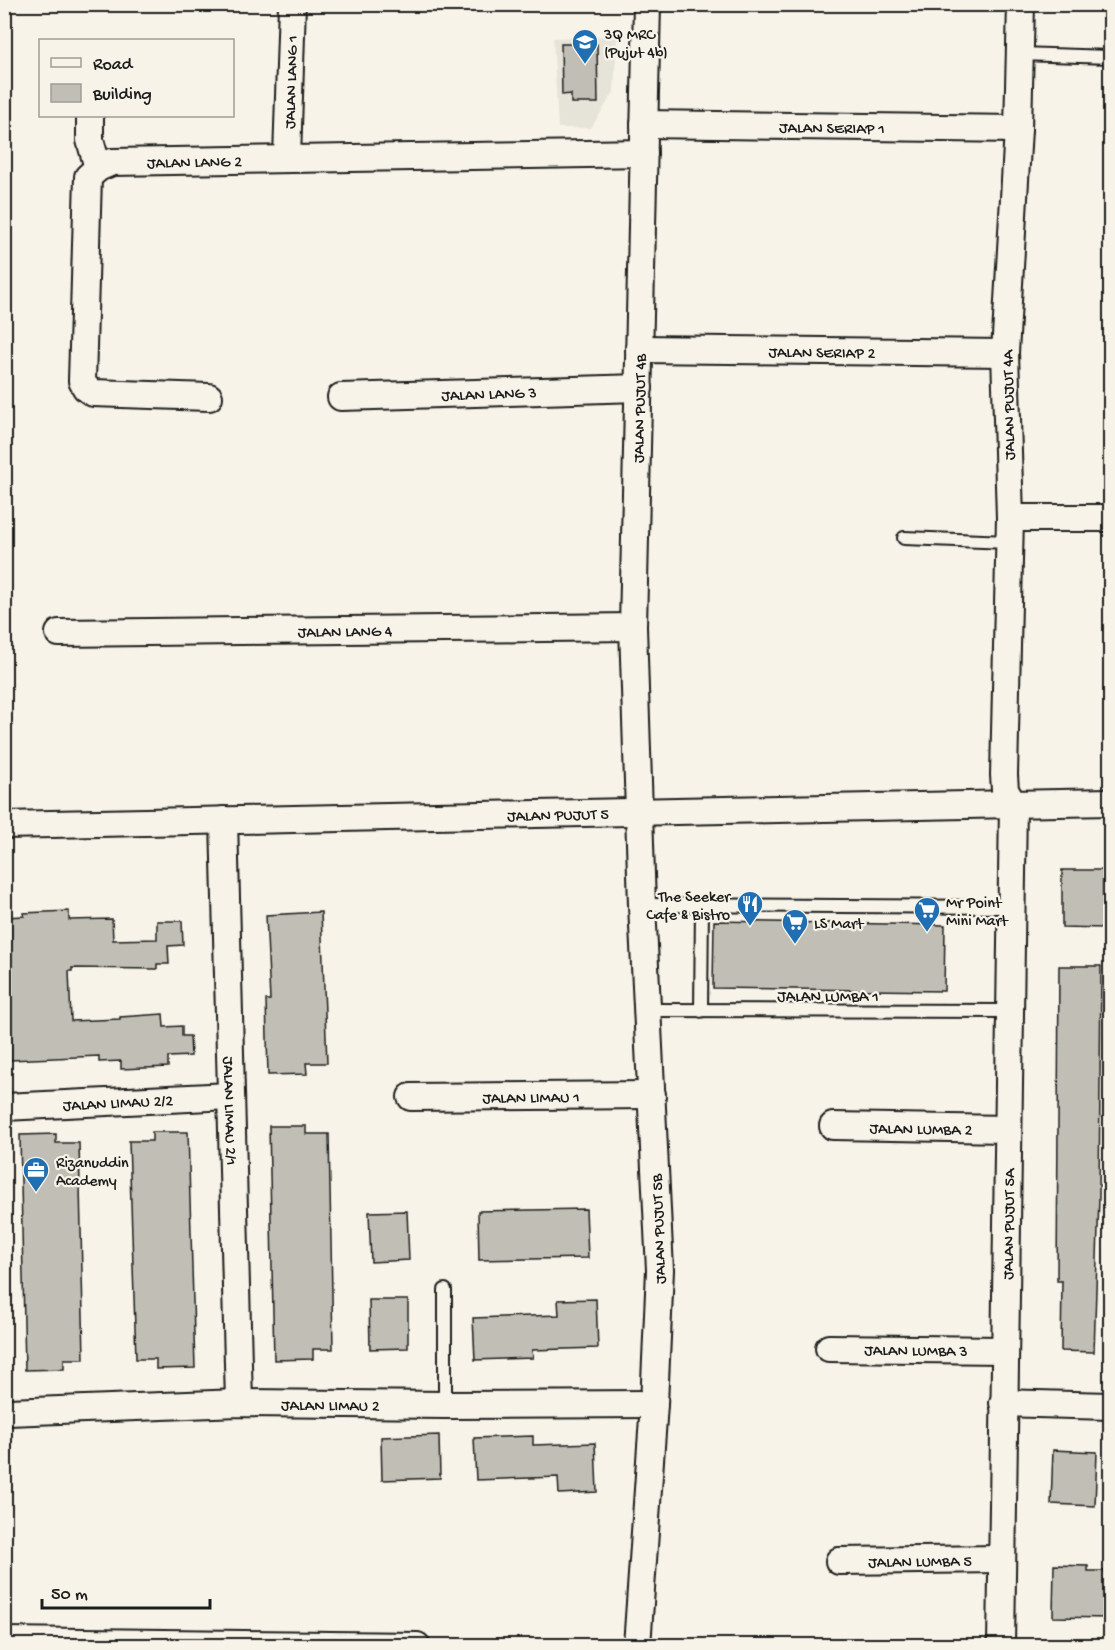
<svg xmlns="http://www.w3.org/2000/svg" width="1115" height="1650" viewBox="0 0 1115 1650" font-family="'Gochi Hand',sans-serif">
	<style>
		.built { fill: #e6e3d9 }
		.building { fill: #c0beb5; stroke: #1c1c1c; stroke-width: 1.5 }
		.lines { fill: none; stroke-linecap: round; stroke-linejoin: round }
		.service-casing { stroke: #1c1c1c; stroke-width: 16 }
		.minor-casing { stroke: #1c1c1c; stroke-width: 30 }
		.service { stroke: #f7f3e8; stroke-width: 12 }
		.minor { stroke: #f7f3e8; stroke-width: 26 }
		.labels { text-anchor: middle; stroke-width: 4.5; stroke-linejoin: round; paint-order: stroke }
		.poi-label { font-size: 16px; fill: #1c1c1c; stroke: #f7f3e8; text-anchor: start }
		.street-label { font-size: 16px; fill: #1c1c1c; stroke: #f7f3e8 }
	</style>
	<rect width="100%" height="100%" fill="#f7f3e8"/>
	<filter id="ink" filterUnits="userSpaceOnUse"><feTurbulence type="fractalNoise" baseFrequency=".0167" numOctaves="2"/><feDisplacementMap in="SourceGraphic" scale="12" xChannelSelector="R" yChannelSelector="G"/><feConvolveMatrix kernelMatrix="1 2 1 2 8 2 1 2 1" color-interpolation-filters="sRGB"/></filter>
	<g filter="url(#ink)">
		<path class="built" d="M617,36L614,92L591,128H558L553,38Z"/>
		<path class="building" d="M561,44H597L598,103H571V94L562,95Z
			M1062,870H1103V928L1062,927Z
			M69,911V920L112,919L113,940L157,939V921H182L183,945L168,946L169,964H157V969L72,968V971H69L71,1021L120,1019V1017L163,1014L164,1027L182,1026V1036H190L191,1056L168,1057V1067L121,1069V1061L99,1062V1056L10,1060L7,983L4,984V917L24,916L23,913Z
			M321,912L327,1063H306L307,1074L268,1075L266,1000H270L266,915Z
			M714,921L945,925L944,991L713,988Z
			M1059,966H1101L1099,1197L1094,1352L1061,1351L1062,1281H1057Z
			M269,1126H306V1134H329L333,1349H313V1359L274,1360Z
			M152,1132H188L195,1368L156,1369V1359H136L129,1141H152Z
			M56,1134V1143H79L84,1359H64V1369L25,1370L20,1135Z
			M586,1209L588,1258L479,1260L478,1211Z
			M407,1211L409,1260L371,1262L369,1212Z
			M596,1299L598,1348L532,1350L533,1358L475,1360L473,1318L559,1315L558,1300Z
			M369,1300H408V1348L370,1349Z
			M439,1435L440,1478L382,1480L381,1437Z
			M533,1436V1445L595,1443L597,1492L559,1494L558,1477L476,1480L474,1438Z
			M1053,1450L1097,1452L1095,1506L1051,1504Z
			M1054,1565L1088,1566V1571H1110V1618L1053,1617Z"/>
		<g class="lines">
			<g class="service-casing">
				<path id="service" d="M1020,54L1110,57
					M904,538L1009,542
					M642,905L1011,907
					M647,1010L1009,1011
					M701,1011L702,905
					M445,1290V1405"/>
			</g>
			<g class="minor-casing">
				<g id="minor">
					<path d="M90,116V140L98,168"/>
					<path id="s1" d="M644,124L1018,129"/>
					<path id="s2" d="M287,158L292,4"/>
					<path id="s3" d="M639,349L1005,353"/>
					<path id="s4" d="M209,397L93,393L86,388L82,381L88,177L98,168L112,162L644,153"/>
					<path id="s5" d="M341,397L639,388"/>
					<path d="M1010,518H1110"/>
					<path id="s6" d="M59,633L633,627"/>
					<path id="s7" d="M224,820L239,1403"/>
					<path id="s8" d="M4,825L1110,802"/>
					<path id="s9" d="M411,1097L652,1095"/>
					<path id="s10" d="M4,1107L230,1096"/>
					<path id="s11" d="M833,1126L1008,1129"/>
					<path id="s12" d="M829,1348L1004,1350"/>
					<path d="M1003,1403L1110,1406"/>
					<path id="s13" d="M4,1410L8,1412L239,1403L445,1405L654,1404"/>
					<path id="s14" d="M839,1561L1001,1559"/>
					<path d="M4,1641L417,1646"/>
					<path id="s15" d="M637,1646L654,1404L660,1270L642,905L633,627L647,4"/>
					<path id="s16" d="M1001,1646L1013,804L1005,790L1004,775L1010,518L1005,353L1018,129L1021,4"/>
				</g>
			</g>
			<use href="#service" class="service"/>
			<use href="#minor" class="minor"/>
		</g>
	</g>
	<defs>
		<g id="school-pin" transform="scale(1.35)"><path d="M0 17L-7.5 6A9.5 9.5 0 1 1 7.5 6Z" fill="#1f6fb2" stroke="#f7f3e8"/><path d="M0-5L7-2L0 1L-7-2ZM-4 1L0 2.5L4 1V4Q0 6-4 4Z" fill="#fff"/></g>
		<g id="restaurant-pin" transform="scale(1.35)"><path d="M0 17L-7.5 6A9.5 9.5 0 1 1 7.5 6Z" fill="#1f6fb2" stroke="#f7f3e8"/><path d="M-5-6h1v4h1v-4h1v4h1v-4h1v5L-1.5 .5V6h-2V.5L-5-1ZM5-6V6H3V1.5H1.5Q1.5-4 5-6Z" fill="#fff"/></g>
		<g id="supermarket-pin" transform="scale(1.35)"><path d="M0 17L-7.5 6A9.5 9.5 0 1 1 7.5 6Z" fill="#1f6fb2" stroke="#f7f3e8"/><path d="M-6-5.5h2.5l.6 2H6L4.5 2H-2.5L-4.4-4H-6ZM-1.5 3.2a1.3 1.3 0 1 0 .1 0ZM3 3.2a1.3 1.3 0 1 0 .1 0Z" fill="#fff"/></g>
		<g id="office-pin" transform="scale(1.35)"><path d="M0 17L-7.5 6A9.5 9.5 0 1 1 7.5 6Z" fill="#1f6fb2" stroke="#f7f3e8"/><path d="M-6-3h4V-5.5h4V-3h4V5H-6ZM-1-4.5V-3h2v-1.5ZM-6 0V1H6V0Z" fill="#fff"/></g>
	</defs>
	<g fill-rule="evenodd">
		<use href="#school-pin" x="585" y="42"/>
		<use href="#restaurant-pin" x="750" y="904"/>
		<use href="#supermarket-pin" x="927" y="910"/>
		<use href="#supermarket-pin" x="795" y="922"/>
		<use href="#office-pin" x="36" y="1170"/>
	</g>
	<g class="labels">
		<g class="poi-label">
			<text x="604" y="39">3Q MRC<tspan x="604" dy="18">(Pujut 4b)</tspan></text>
			<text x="730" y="901" text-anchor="end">The Seeker<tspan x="730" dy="18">Cafe &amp; Bistro</tspan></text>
			<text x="946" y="907">Mr Point<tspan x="946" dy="18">Mini Mart</tspan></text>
			<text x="814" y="928">LS Mart</text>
			<text x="56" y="1167">Rizanuddin<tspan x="56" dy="18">Academy</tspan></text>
		</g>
		<g class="street-label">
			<text dy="6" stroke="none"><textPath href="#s2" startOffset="76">JALAN LANG 1</textPath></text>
			<text dy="6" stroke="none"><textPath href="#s1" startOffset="188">JALAN SERIAP 1</textPath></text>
			<text dy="6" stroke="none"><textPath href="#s4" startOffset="448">JALAN LANG 2</textPath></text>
			<text dy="6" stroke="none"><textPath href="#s3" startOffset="183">JALAN SERIAP 2</textPath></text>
			<text dy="6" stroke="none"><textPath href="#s5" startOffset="148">JALAN LANG 3</textPath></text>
			<text transform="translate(1007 405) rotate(-91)" y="6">JALAN PUJUT 4A</text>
			<text dy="6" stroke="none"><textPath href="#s15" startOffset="1239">JALAN PUJUT 4B</textPath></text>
			<text dy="6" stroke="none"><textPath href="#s6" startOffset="286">JALAN LANG 4</textPath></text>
			<text dy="6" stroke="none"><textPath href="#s8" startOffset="554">JALAN PUJUT 5</textPath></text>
			<text x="828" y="1001">JALAN LUMBA 1</text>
			<text dy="6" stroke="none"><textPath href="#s9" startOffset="120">JALAN LIMAU 1</textPath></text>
			<text dy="6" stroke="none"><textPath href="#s10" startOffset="114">JALAN LIMAU 2/2</textPath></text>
			<text dy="6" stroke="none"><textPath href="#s7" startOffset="291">JALAN LIMAU 2/1</textPath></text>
			<text dy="6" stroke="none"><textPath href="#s11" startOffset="88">JALAN LUMBA 2</textPath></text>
			<text dy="6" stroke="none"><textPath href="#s16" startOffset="422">JALAN PUJUT 5A</textPath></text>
			<text transform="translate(657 1229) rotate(-92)" y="6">JALAN PUJUT 5B</text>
			<text dy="6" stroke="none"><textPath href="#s12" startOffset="87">JALAN LUMBA 3</textPath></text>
			<text dy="6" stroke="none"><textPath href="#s13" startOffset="327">JALAN LIMAU 2</textPath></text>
			<text dy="6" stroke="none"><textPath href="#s14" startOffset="81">JALAN LUMBA 5</textPath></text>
		</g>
	</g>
	<rect width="1115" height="1650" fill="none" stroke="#f7f3e8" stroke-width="24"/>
	<rect x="12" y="12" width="1091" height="1626" fill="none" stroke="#1c1c1c" stroke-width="2" filter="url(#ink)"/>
	<rect x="39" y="39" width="195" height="78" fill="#f7f3e8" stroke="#9f9d96" stroke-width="1.5"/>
	<rect x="51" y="58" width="30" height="9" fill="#f7f3e8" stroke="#9f9d96" stroke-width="1.5"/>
	<text x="93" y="69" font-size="18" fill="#1c1c1c">Road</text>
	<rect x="51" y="84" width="30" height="18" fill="#c0beb5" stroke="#9f9d96" stroke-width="1.5"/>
	<text x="93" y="99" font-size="18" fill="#1c1c1c">Building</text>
	<path d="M42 1599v9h168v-9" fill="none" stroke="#1c1c1c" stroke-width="3"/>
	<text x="51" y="1599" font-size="18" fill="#1c1c1c" stroke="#f7f3e8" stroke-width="4.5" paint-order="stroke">50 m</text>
</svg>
